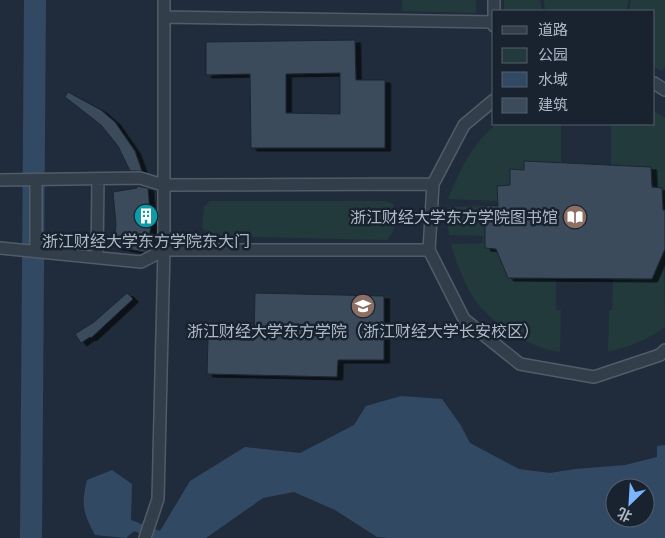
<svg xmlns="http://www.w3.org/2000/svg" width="665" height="538" viewBox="0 0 665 538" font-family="Karla,'Noto Sans SC',sans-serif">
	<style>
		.green { fill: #223a3c }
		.water { fill: #324964; fill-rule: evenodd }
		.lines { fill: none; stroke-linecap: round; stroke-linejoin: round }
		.river { stroke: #324964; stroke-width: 22 }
		.building { fill: #3b4b5b; stroke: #1b2532; fill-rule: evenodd; filter: url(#shadow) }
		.minor-casing { stroke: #515c69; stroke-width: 14 }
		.minor { stroke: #333e4b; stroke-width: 11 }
		.labels { text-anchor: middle; stroke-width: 5; stroke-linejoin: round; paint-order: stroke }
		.poi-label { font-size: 16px; fill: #aeb9c7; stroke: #192330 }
	</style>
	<defs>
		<filter id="shadow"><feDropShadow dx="5.5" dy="3" stdDeviation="0" flood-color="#0009"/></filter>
	</defs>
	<rect width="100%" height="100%" fill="#202c3b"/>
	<path class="green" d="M402,0H476V13L402,11Z
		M504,0H540L542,11H504Z
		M544,0H628L627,11H545Z
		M631,0H665V67L662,71L654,67V11H629Z
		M654,111L665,118V200L662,199V188L652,187L651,167L611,165V124H654Z
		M497,124H561V163L525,161L524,170L510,169V185L497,186L498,201L448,199C461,168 470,146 497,124Z
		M210,201H386L393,204C398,215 396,231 387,240L212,236L202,228L204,207Z
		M485,206V224L492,233L485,234V248L496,249L508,278L556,280V310H561L560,352C532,349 496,326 478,304C467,291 455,259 451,244L483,243V236L449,235L447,220L449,207Z
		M664,252L665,327C647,340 630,347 608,352L609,310H612L613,279H652Z"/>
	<path class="water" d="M401,396L442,399L460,424L470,443L519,469L550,473L575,469L625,465L657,457V446L665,445V538H389L377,537L335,510L294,492L263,498L206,538H151L134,531L126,538L95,535C83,512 81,506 87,480L112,470L132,484L131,520L160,531L190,481L245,447L300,453L354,425L366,406ZM615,488H645V518H615Z"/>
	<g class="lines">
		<path class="river" d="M31,538L35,0"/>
	</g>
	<path class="building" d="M355,40L356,80H385V148H251L250,74L206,75V42ZM340,73V114L286,113V74Z
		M68,92L101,110L115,122L135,151L142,171H130L118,146L101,125L65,97Z
		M524,161L651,167L652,187L662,188L663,210H665V249L652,279L508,278L496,249L485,248V206H498L497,186L510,185V169L524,170Z
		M136,186L148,188L151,225L147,251L144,252L114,246L116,224L113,192L137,188Z
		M127,293L133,299L91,338L90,337L81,343L75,334L94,322Z
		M255,293L384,296V360H338L337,377L207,374L208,339L254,340Z"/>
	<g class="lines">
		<g class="minor-casing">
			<path id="minor" d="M164,17L494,22
				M494,26V0
				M654,83L665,90
				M494,100L464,125L433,184L429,250L464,319L520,364L594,377L660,355L665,350
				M0,180L140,178L163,185L433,184
				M36,180V251
				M0,248L141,262L164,250H429
				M97,257L98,179
				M145,538L158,499L164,250V0"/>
		</g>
		<use href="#minor" class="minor"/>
	</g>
	<defs>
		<g id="building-disc" transform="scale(1.25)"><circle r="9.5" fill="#0f9aa8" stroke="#192330"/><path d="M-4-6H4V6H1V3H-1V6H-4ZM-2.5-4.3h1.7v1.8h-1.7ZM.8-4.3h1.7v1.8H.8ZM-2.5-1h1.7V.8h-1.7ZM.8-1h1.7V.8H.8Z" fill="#fff"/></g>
		<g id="library-disc" transform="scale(1.25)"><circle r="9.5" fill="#8d6e63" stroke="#192330"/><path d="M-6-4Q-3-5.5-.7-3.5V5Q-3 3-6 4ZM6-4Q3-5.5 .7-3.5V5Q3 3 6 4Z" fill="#fff"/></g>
		<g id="university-disc" transform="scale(1.25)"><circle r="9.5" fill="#8d6e63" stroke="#192330"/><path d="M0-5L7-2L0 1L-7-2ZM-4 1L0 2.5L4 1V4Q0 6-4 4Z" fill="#fff"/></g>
	</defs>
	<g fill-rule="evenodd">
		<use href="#building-disc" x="146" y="216"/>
		<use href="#library-disc" x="575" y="217"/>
		<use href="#university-disc" x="363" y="306"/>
	</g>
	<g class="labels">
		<g class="poi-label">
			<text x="558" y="223" text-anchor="end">浙江财经大学东方学院图书馆</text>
			<text x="146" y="247">浙江财经大学东方学院东大门</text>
			<text x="363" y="337">浙江财经大学东方学院（浙江财经大学长安校区）</text>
		</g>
	</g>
	<rect x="492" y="10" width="162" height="115" fill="#192330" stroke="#555f6c"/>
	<rect x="502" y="26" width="25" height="8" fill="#333e4b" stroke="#555f6c"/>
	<text x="538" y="35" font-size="15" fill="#aeb9c7">道路</text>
	<rect x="502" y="48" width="25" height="15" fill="#223a3c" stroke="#555f6c"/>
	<text x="538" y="60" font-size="15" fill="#aeb9c7">公园</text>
	<rect x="502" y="72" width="25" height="15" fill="#324964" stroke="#555f6c"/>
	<text x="538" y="85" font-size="15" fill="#aeb9c7">水域</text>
	<rect x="502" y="98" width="25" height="15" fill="#3b4b5b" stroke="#555f6c"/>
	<text x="538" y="110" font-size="15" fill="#aeb9c7">建筑</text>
	<g transform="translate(630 503) rotate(205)"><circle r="24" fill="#192330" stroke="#555f6c"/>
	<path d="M0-4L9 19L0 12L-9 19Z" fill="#7cb4ff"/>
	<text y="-8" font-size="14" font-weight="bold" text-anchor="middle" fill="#aeb9c7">北</text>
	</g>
</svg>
